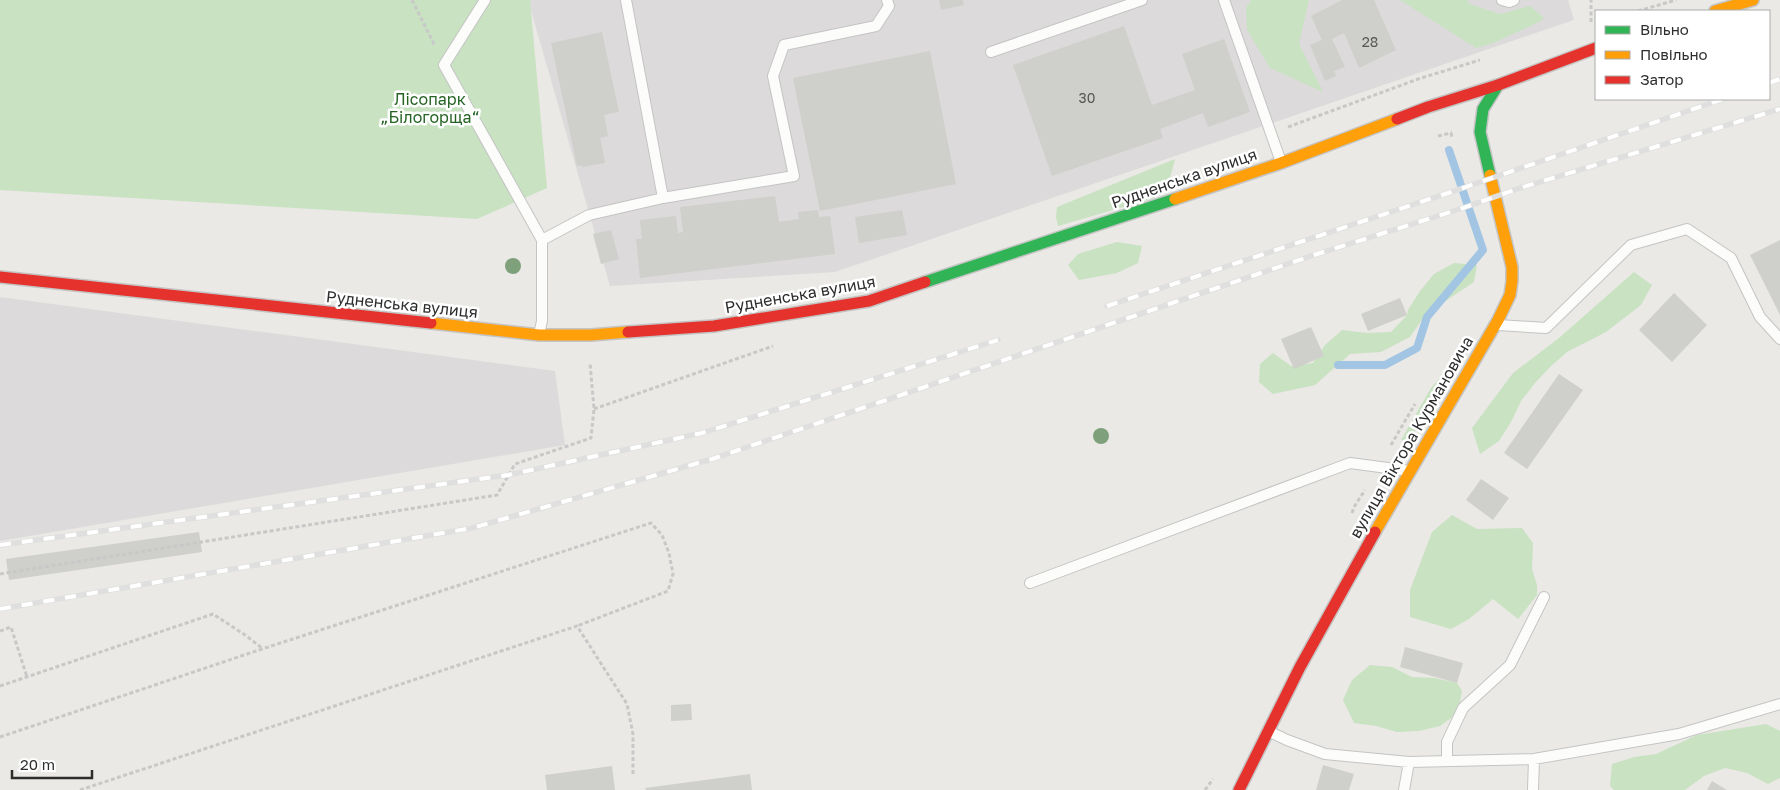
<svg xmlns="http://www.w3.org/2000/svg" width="1780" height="790" viewBox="0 0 1780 790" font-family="'Golos Text',sans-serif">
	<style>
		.industrial { fill: #dcdadb }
		.green { fill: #c8e2c2 }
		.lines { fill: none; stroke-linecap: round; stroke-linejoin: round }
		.stream { stroke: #a1c5e3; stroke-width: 8 }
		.building { fill: #cfcfcb }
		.lane-casing { stroke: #c4c4c4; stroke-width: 12 }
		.fast-casing { stroke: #c4c4c4; stroke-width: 14 }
		.slow-casing { stroke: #c4c4c4; stroke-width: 14 }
		.jam-casing { stroke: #c4c4c4; stroke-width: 14 }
		.path { stroke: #c8c8c8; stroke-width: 3; stroke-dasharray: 4 2.5; stroke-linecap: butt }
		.lane { stroke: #fcfcfb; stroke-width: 10 }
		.fast { stroke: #30b455; stroke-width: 11 }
		.slow { stroke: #ff9f0a; stroke-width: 11 }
		.jam { stroke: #e5322d; stroke-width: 11 }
		.rail-casing { stroke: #dfdfe0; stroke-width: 5.5 }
		.rail { stroke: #fff; stroke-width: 4; stroke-dasharray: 11; stroke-linecap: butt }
		.tree { fill: #7ea07b }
		.labels { text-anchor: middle; stroke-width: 5; stroke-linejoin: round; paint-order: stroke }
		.number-label { font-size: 14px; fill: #575756 }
		.park-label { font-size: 16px; fill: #256424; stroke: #fff }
		.street-label { font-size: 16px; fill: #2d2d2d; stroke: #fff }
	</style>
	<rect width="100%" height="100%" fill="#eae9e5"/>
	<path class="industrial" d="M528,0H1568L1574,20L835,272L610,286Z
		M0,297L555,371L565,445L0,541Z"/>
	<path class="green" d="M0,0H530L547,188L477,219L0,190Z
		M1251,0H1309L1299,44L1323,92L1270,68L1247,30L1246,8Z
		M1400,0H1467L1470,4L1500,14L1530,6L1544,18L1539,22L1491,44L1476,48Z
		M1175,159L1169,182L1154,198L1058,226L1056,217L1057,207Z
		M1117,242L1142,246L1138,263L1117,273L1079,280L1068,265L1078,254Z
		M1454,263L1477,265L1474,282L1426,314L1410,337L1381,352L1350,354L1315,385L1273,394L1259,382L1260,364L1273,353L1291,366L1313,363L1325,345L1342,330L1367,333L1391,332L1407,315L1408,310L1420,291L1434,274Z
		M1634,272L1652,285L1641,305L1606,332L1567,352L1550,367L1535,383L1521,401L1511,422L1499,441L1480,454L1472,428L1513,373L1559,338Z
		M1458,357L1460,358L1414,433L1406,441L1401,440L1431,388Z
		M1452,515L1477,529L1522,528L1533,543L1532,569L1537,585V595L1518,619L1493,599L1469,619L1451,629L1410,617V590L1432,532Z
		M1370,665L1392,667L1412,677L1435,678L1457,683L1462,691L1458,713L1440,726L1419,731L1397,732L1376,726L1354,723L1343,700L1352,680Z
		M1766,724L1780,731V778L1768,784L1747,773L1725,768L1704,776L1685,790H1614L1610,786L1612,764L1634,757L1656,754L1697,735Z"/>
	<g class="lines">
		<path class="stream" d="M1338,365H1385L1417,348L1427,317L1483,250L1449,150"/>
	</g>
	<path class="building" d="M939,0H963L964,5L941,10Z
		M1342,0H1374L1396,50L1359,68L1344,33L1332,39L1345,67L1334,71L1336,76L1325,81L1310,45L1322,40L1311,16Z
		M1124,26L1152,105L1195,90L1182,54L1224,39L1250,112L1208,127L1203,113L1160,129L1163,138L1052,176L1013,65Z
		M602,32L619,112L604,115L608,136L600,138L605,163L582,167V165L577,166L551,43Z
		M930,51L956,184L820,211L793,78Z
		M775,196L779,222L799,219L798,212L818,210L819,217L830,216L835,254L640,278L636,239H642L640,220L676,216L678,233L683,232L680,207Z
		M902,210L907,235L859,243L855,217Z
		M611,230L619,259L601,264L593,234Z
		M1780,240V315L1750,255Z
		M1674,293L1707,325L1672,362L1639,330Z
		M1400,298L1407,315L1368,331L1361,314Z
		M1311,327L1324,356L1294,369L1281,339Z
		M1559,374L1583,390L1527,469L1504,453Z
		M1481,479L1509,498L1493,520L1466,500Z
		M199,532L202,552L9,580L6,559Z
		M1405,647L1463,663L1457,683L1400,667Z
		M691,704L692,720L671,721V705Z
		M1323,765L1354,774L1349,790H1316Z
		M612,766L615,790H547L545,775Z
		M750,774L752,790H646L645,788Z
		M1712,781L1727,790H1707Z"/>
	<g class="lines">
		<g class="lane-casing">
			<path id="lane" d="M485,0L444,65L542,240V321L539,334
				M626,0L663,198
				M1224,0L1281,162
				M1502,0L1509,2L1514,0
				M991,52L1142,0
				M542,240L589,215L663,198L794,176L773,76L784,45L876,26L889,6L887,0
				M1498,325L1546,328L1631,245L1687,229L1731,258L1760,317L1780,339
				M1030,583L1350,463L1410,471
				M1268,731L1287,740L1325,754L1409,762L1534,759L1679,734L1780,704
				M1447,761V742L1463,708L1510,665L1544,597
				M1404,790L1409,762
				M1533,790L1534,759"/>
		</g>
		<g class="fast-casing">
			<path id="fast" d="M1490,175L1480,132L1483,109L1498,85
				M925,282L1175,199"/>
		</g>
		<g class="slow-casing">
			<path id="slow" d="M1715,11L1753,0
				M1175,199L1281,163L1397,119
				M431,323L539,335H591L628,332
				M1375,532L1498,320L1510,295L1512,281V267L1490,175"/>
		</g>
		<g class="jam-casing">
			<path id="jam" d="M1397,119L1428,107L1498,85L1596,48
				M0,277L431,323
				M628,332L714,326L869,301L925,282
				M1239,790L1300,667L1375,532"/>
		</g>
		<path class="path" d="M412,0L435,46
			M1638,11L1676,0
			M1591,22V0
			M1288,127L1418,79L1480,60
			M1438,136L1451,133L1452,137
			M594,409L773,346
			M1391,445L1415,404
			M1352,513L1354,507L1365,490
			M0,574L497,495L515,464L591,438L594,409L590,363
			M0,631L11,627L27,677
			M0,686L213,614L245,635L262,648
			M0,737L262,649L651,523L662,535L669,553L673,574L668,591L577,626
			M80,790L577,626L627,704L633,734V775
			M1205,790L1213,779"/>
		<use href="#lane" class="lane"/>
		<use href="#fast" class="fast"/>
		<use href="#slow" class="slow"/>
		<use href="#jam" class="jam"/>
		<g class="rail-casing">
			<path id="rail" d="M1769,83L1780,79
				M1107,306L1454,191L1723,99
				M0,545L508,475L702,433L998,340
				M0,609L472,528L712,459L1314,255L1460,209L1520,188L1780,109"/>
		</g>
		<use href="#rail" class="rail"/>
	</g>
	<g class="tree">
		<circle cx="513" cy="266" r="8"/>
		<circle cx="1101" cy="436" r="8"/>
	</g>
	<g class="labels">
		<g class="number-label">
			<text x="1370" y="47">28</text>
			<text x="1087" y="103">30</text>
		</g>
		<g class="park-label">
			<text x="430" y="105">Лісопарк<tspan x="430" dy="18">„Білогорща“</tspan></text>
		</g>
		<g class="street-label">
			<text transform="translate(1184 178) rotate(-19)" y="6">Рудненська вулиця</text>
			<text transform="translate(800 294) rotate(-10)" y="6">Рудненська вулиця</text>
			<text transform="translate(402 304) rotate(6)" y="6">Рудненська вулиця</text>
			<text transform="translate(1411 437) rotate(-60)" y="6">вулиця Віктора Курмановича</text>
		</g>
	</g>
	<rect x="1595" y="10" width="175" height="90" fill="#ffffff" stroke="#ababab"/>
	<rect x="1605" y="26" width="25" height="8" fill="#30b455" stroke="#ababab"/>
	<text x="1640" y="35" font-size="15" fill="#2d2d2d">Вільно</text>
	<rect x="1605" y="51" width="25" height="8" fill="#ff9f0a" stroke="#ababab"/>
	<text x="1640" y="60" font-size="15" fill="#2d2d2d">Повільно</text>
	<rect x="1605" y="76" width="25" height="8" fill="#e5322d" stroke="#ababab"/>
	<text x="1640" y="85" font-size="15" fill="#2d2d2d">Затор</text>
	<path d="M12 770v8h80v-8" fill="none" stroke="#2d2d2d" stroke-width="2.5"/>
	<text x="20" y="770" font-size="15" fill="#2d2d2d" stroke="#ffffff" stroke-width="4" paint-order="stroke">20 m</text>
</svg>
